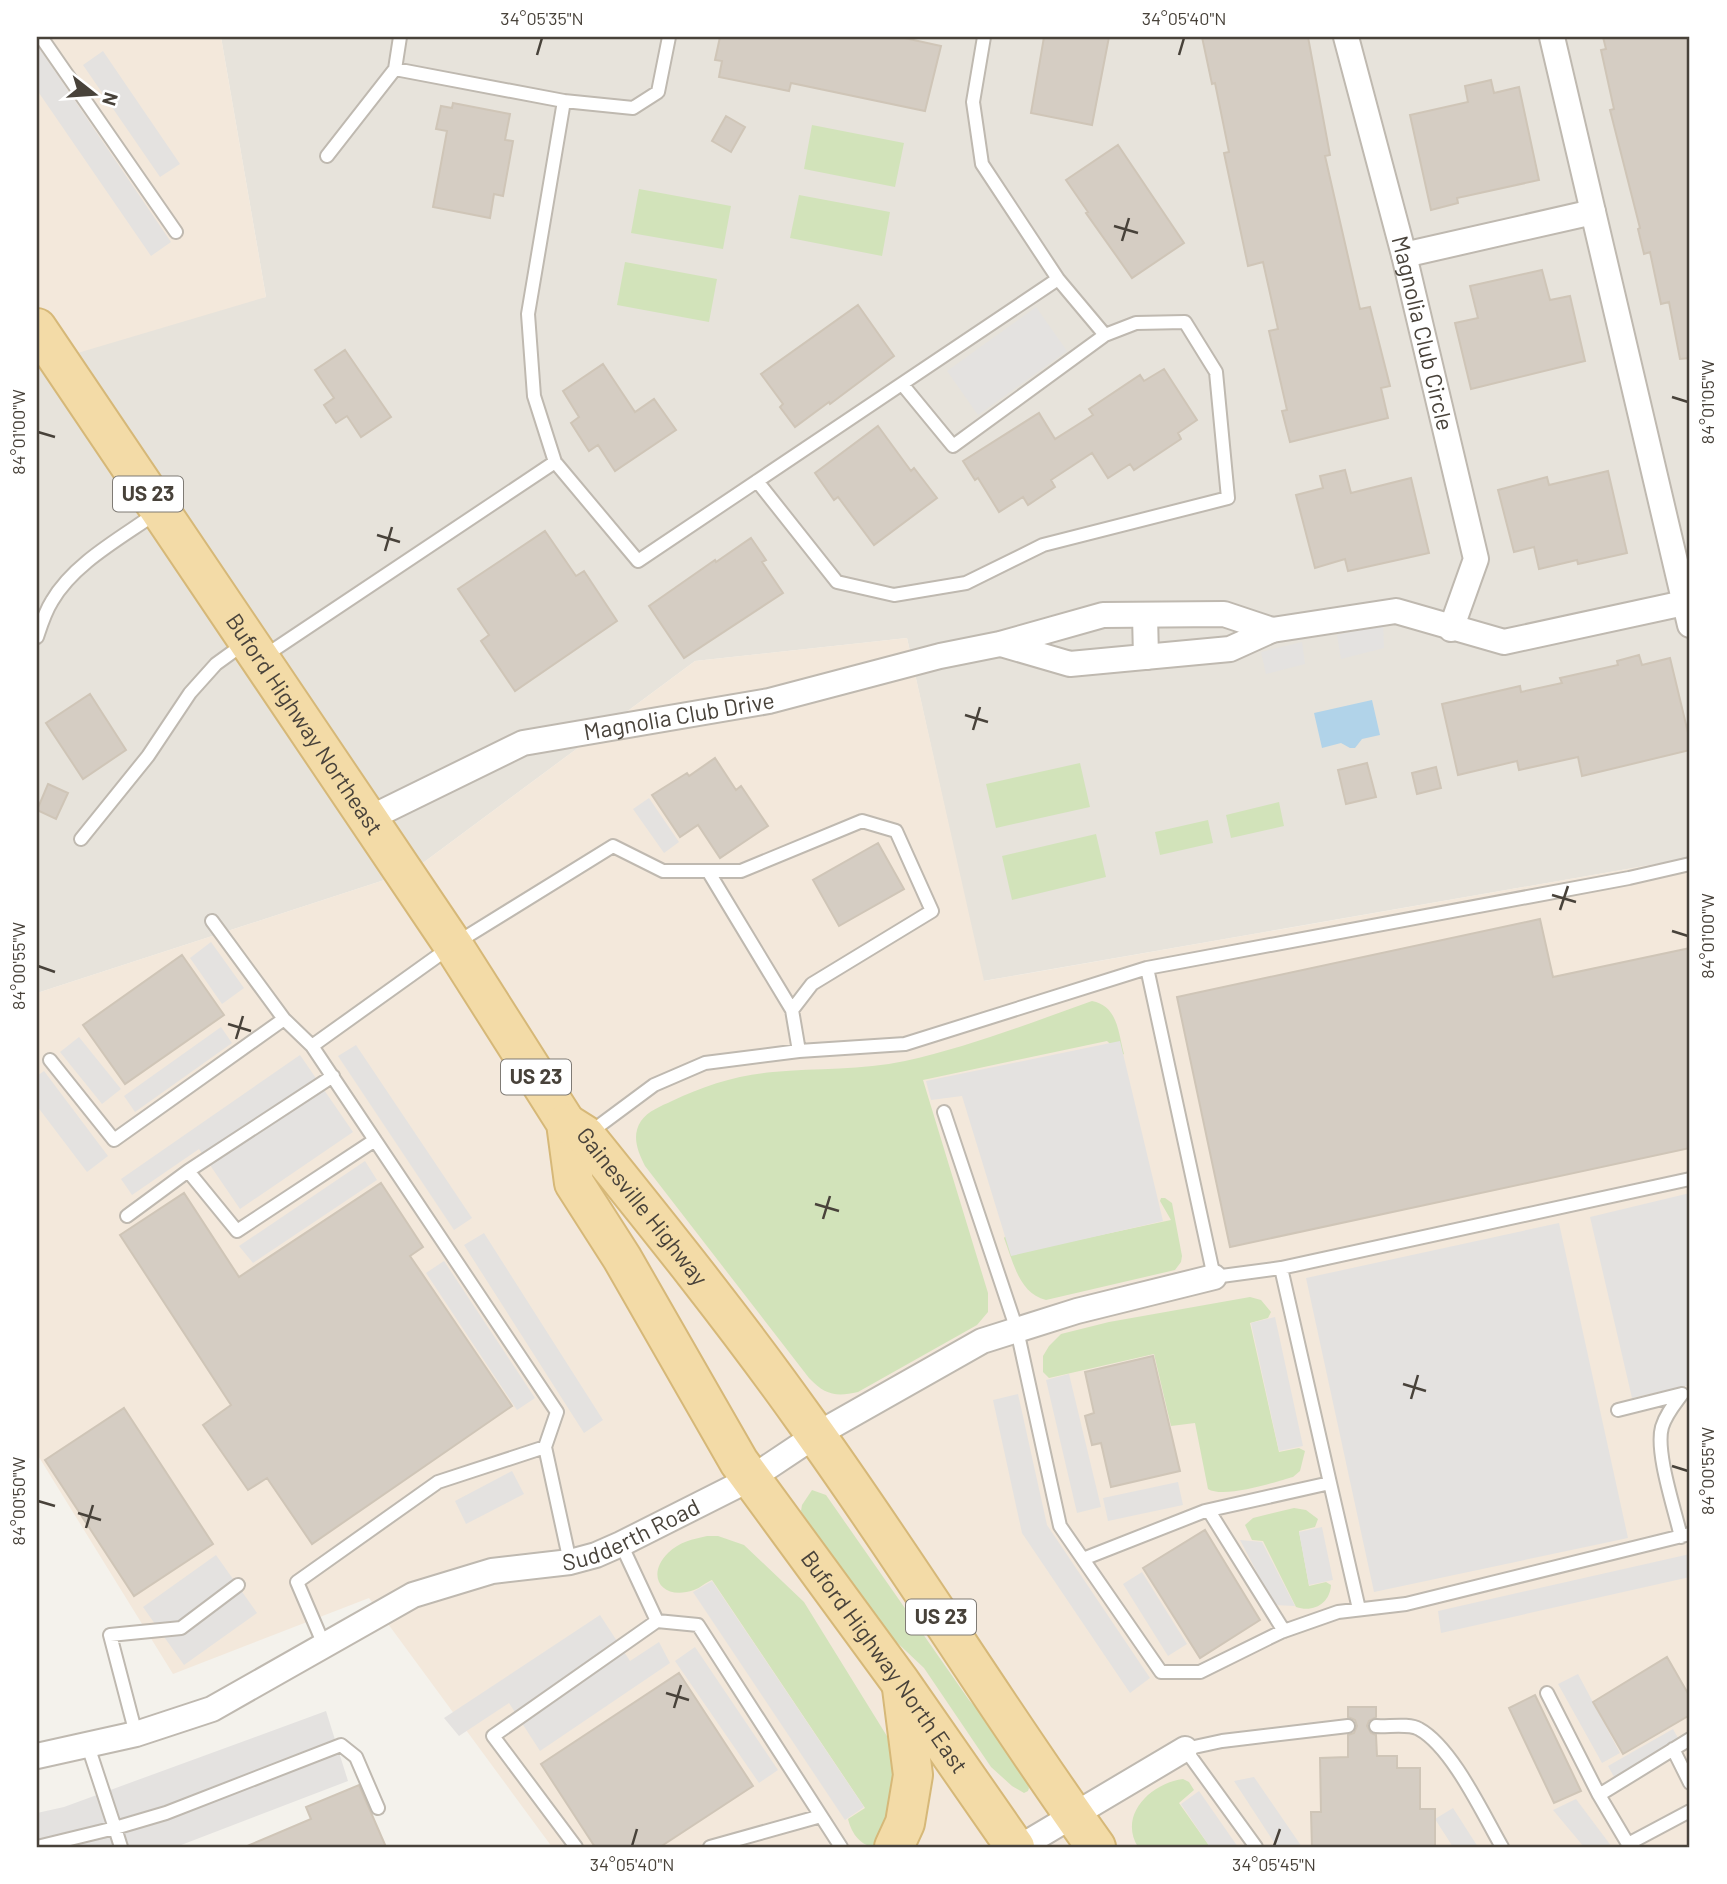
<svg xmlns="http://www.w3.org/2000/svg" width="1727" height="1884" viewBox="0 0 1727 1884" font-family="Barlow,sans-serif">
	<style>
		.residential { fill: #e7e3db }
		.commercial { fill: #f3e8db }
		.green { fill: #d2e3ba }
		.parking { fill: #e4e2e0 }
		.water { fill: #b1d3e9 }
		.building { fill: #d5cdc3; stroke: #cfc5b7; stroke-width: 2 }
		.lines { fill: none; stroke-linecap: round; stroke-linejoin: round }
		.lane-casing { stroke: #bfb9b0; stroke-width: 16 }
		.street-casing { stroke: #bfb9b0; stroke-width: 28 }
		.primary-casing { stroke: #d6b878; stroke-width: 42 }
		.lane { stroke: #fff; stroke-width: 12 }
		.street { stroke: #fff; stroke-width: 24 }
		.primary { stroke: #f3dba7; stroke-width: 38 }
		.ticks { fill: none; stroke: #48423a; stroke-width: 2.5 }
		.labels { text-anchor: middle; stroke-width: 7; stroke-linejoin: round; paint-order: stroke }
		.shield { fill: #fff; stroke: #7f7b75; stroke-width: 2 }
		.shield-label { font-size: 21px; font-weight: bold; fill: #48423a }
		.street-label { font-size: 23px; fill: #48423a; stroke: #fff }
		.neatline { fill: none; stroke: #48423a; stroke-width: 2.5 }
		.ticks-label { font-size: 18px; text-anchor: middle; fill: #48423a }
	</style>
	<rect width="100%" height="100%" fill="#f4f2ec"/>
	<path class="residential" d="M221,37H1690V858L983,981L907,638L695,661L412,871L37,993V335L266,297Z"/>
	<path class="commercial" d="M37,37H221L266,297L54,360L37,335Z
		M907,638L984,981L1690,858V1847H552L369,1598L173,1674L37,1454V993L412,871L695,661Z"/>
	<path class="green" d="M812,125L904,143L895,187L804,169Z
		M639,189L731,206L723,249L631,233Z
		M799,195L890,212L882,256L790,238Z
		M625,262L717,279L709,322L617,305Z
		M1080,763L1090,807L996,828L986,784Z
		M1279,802L1284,826L1231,838L1226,815Z
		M1208,820L1213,843L1160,855L1155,832Z
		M1096,834L1106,877L1012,900L1002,856Z
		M1092,1001C1118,1006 1118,1032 1124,1054L1122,1055L1107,1041L923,1080L988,1293V1312L977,1325L858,1392C836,1397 825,1395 809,1378L645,1166C638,1152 631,1136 641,1121C648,1111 661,1106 672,1101C703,1086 737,1075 773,1072C817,1068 862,1070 905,1061C969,1047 1030,1023 1092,1001Z
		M1161,1198H1165L1172,1203L1182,1256L1181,1262L1175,1270L1046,1300C1019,1294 1013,1261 1004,1238L1007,1234L1026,1251L1171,1220L1160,1201Z
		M1250,1297L1261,1300L1271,1312L1268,1318L1250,1323L1279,1452L1299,1448L1305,1451L1300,1471L1293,1477C1275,1482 1224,1499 1208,1489L1195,1423L1171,1426L1154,1354L1049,1378L1043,1372V1356L1049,1346L1061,1334L1109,1322Z
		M812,1490L826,1495L969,1700L1012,1748L1029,1788L1028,1791L1024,1793L1012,1786L991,1767L924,1668L871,1618L801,1511L802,1505Z
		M1294,1508L1306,1510L1318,1519L1315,1527L1299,1531L1309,1586L1326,1582L1331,1585C1330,1603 1314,1613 1296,1607L1263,1541L1252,1540L1245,1525L1253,1518Z
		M707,1536H718L744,1545L804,1602L890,1741L901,1765L879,1847C862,1848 852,1835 848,1819L865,1808L712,1580C706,1582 700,1588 694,1590C662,1601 645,1576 668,1553C679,1542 693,1539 707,1536Z
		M1183,1779L1189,1782L1194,1790L1179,1803L1210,1847H1138C1118,1815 1151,1783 1183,1779Z"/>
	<path class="parking" d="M37,45L171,242L151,256L37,90Z
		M103,51L180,164L160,177L83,65Z
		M1036,307L1067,351L978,415L947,371Z
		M1383,624L1384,648L1341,659L1337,635Z
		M1302,642L1305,664L1266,674L1261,652Z
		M649,798L679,842L664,853L633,809Z
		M211,942L244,988L222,1004L190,958Z
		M221,1027L232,1043L135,1112L124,1096Z
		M79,1037L121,1089L102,1104L60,1052Z
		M1120,1041L1163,1221L1011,1256L962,1096L931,1100L926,1081Z
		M356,1045L472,1218L454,1230L338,1056Z
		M300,1055L353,1132L240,1209L199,1149L132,1195L121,1179Z
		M44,1071L108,1156L87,1172L37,1106V1076Z
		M365,1161L377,1180L253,1263L239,1246Z
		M1690,1193V1385L1632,1398L1590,1217Z
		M1559,1223L1628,1538L1374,1592L1306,1278Z
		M484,1233L603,1420L584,1433L464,1245Z
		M444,1261L535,1398L517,1410L426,1273Z
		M1275,1317L1303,1446L1279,1451L1251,1323Z
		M1069,1374L1101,1507L1077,1513L1046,1380Z
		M1018,1394L1047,1525L1150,1678L1130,1693L1022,1533L993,1400Z
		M512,1471L524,1494L466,1524L455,1501Z
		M1178,1482L1183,1505L1108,1521L1103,1498Z
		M1322,1527L1333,1580L1309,1585L1299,1532Z
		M1240,1540L1262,1542L1295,1606L1274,1605Z
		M1690,1554V1577L1441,1633L1438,1611Z
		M216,1555L257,1613L184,1665L143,1607Z
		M1142,1572L1187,1644L1168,1656L1123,1584Z
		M712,1581L864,1807L845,1820L693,1592Z
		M600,1615L630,1661L659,1642L670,1663L540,1751L509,1703L459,1736L444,1718Z
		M695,1647L778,1770L759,1783L675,1661Z
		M1578,1674L1620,1753L1602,1763L1558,1684Z
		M326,1711L348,1781L176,1847H37V1813L64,1807Z
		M1673,1729L1683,1747L1618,1784L1608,1766Z
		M1254,1777L1302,1847H1277L1234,1781Z
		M1199,1791L1238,1847H1210L1181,1804Z
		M1576,1799L1612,1847H1584L1553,1810Z
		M1453,1808L1478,1847H1453L1435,1819Z"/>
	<path class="water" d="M1372,700L1380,735L1362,739L1355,748H1350L1341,743L1322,748L1314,713Z"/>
	<path class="building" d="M720,37H900L941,46L925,111L791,83L789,91L719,77L722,61L715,60Z
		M1044,37H1109L1092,125L1031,113Z
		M1202,37H1308L1330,155L1325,156L1360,309L1370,307L1390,386L1381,388L1388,418L1290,442L1282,411L1287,410L1269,331L1278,329L1263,262L1248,266L1224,153L1229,152L1215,83L1212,84Z
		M1603,37H1690V358L1680,359L1669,302L1661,304L1650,252L1644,254L1638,229L1640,228L1610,110L1614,109L1601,50L1606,49Z
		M1491,80L1494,93L1519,87L1539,180L1457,198L1458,203L1431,210L1410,115L1468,102L1465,86Z
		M453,103L510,114L505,140L513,141L503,196L494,194L490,218L433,207L447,131L436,129L441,106L452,108Z
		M726,116L745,127L731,152L712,141Z
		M1118,145L1184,243L1132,278L1086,213L1088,212L1066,180Z
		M1542,270L1550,300L1570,296L1585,361L1471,389L1455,323L1478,318L1470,286Z
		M858,305L894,356L830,404L829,402L795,427L780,407L783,404L761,374Z
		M345,350L391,417L361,437L347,416L336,423L324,405L334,398L315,370Z
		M603,364L635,412L654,399L676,430L615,471L598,445L589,451L571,423L579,417L563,391Z
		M1164,369L1197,420L1178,433L1181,439L1134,470L1130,464L1108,478L1092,453L1051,480L1055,487L1028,505L1023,497L999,512L978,478L975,480L963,461L1039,413L1055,439L1093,415L1089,409L1140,375L1144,381Z
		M878,426L911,471L914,468L937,498L874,545L838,497L834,500L815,473Z
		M1345,470L1351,493L1411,478L1429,553L1348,571L1345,559L1315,568L1296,495L1323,488L1320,476Z
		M1608,471L1627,553L1578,564L1577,560L1539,569L1534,547L1514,552L1498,490L1547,477L1549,485Z
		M545,531L576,576L584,571L617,621L515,691L481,641L489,635L458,589Z
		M751,538L766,560L762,562L783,593L684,658L649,606L715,560L716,562Z
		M1639,655L1642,665L1670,658L1690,741V750L1582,776L1578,757L1519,770L1517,761L1458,775L1442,704L1520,686L1521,692L1562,683L1560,678L1618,665L1617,661Z
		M90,694L126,750L83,779L46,723Z
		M715,758L736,790L741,786L768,826L720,858L698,825L680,837L652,795L687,773L689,776Z
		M1367,763L1376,797L1346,804L1338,770Z
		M1436,767L1441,788L1417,794L1412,773Z
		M48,784L68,793L56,819L37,810Z
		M878,843L904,889L839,926L813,880Z
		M1540,919L1553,977L1690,948V1148L1230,1247L1177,997Z
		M182,955L224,1015L125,1084L83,1025Z
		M381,1183L423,1247L410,1256L512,1406L312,1544L267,1478L248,1490L203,1425L231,1405L120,1235L184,1193L239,1277Z
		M1153,1356L1180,1471L1111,1487L1101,1443L1092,1445L1085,1416L1094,1413L1085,1372Z
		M124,1408L213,1544L134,1596L45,1460Z
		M1205,1530L1260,1620L1200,1658L1143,1568Z
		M1667,1657L1690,1697V1715L1623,1754L1593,1702Z
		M679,1673L753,1786L660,1847H595L541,1764Z
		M1535,1695L1581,1791L1554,1803L1509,1708Z
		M1348,1707H1376V1717L1369,1721L1367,1726L1371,1733L1376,1735L1377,1756H1397V1768H1420V1809H1435V1846L1312,1847L1311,1812H1321L1320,1758L1348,1757V1735L1354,1733L1357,1726L1355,1720L1348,1717Z
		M359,1785L386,1847H245L311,1819L306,1807Z"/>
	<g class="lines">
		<g class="lane-casing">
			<path id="lane" d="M41,37L176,232
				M984,37L973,102L982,164L1058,279
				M395,69L564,101
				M327,156L395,69L400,37
				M902,384L953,446L1105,335
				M555,462L534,396L528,314L564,101L633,108L658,92L669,37
				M37,637C41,625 45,612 52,601C74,563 121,538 156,513
				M263,657L555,462L638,561L1058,279L1105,335L1136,323L1185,322L1216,372L1228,498L1043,545L966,583L894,595L837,582L757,481
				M81,839L148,756L190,693L216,664L245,643
				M708,871L792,1010
				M212,921L284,1019
				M1147,968L1629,878L1690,864
				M312,1046L557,1412L545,1447L570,1562
				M50,1060L114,1140L284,1019L312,1046L453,945L613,846L663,871H741L862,821L896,831L932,911L812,984L792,1010L799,1051
				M333,1076L188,1171L237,1231L375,1140
				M944,1112L1017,1330L1060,1526L1161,1672H1200L1281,1632L1338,1612L1406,1604L1690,1534
				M588,1134L654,1085L705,1063L799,1051L905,1044L1147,968L1214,1277L1281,1268L1330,1483
				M127,1216L188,1171
				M1281,1268L1690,1179
				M1618,1410L1682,1394
				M1209,1511L1284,1631
				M1681,1537C1675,1510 1655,1452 1662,1427C1666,1414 1674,1405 1682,1394
				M621,1544L657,1621L698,1625L841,1847
				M1083,1559L1205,1511L1330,1483L1359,1609
				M324,1645L297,1582L438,1482L545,1447
				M1547,1693L1599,1795L1690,1739
				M1376,1726C1388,1727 1409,1723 1419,1729C1452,1747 1483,1814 1502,1847
				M136,1734L110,1635L181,1628L238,1585
				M88,1746L115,1828L166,1813L341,1745L356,1757L378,1808
				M1673,1749L1690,1783
				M1599,1795L1628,1844
				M37,1847L115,1828L121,1847
				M576,1847L493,1736L657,1621
				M710,1847L821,1816
				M1256,1847L1185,1749L1222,1741L1348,1726
				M1630,1847L1628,1844L1690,1811"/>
		</g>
		<g class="street-casing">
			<g id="street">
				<path id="s1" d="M1346,37L1404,255L1476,559L1451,629"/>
				<path d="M1552,37L1690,625"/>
				<path d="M1404,255L1593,212"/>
				<path d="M1145,615L1146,657"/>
				<path d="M1001,644L1070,664L1230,649L1272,630L1396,611L1504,642L1684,603"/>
				<path id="s2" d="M368,819L523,743L769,701L940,656L1000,644L1103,615L1224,614L1272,630"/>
				<path id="s3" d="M37,1756L136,1734L212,1709L413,1595L492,1571L570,1562L596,1555L621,1544L750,1479L816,1435L982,1341L1077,1311L1214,1277"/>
				<path d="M1020,1847L1185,1749"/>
			</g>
		</g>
		<g class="primary-casing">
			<g id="primary">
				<path id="s4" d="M37,328L453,945L566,1123L574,1183L622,1258L739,1462L901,1683L1015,1847"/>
				<path id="s5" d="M566,1123L585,1135C660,1228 734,1320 803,1417C905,1558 995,1706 1096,1847"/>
				<path d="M894,1847L905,1823L913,1775L902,1688"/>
			</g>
		</g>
		<use href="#lane" class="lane"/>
		<use href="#street" class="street"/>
		<use href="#primary" class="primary"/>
	</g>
	<path class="ticks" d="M537,55L542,38M1179,55L1184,38M1114,226L1138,233M1122,241L1129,218M1672,397L1688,402M38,432L55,437M377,535L400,542M385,551L392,527M965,715L988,722M973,730L980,707M1552,895L1576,902M1560,910L1568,886M1672,931L1688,936M38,966L55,972M228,1024L251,1031M236,1039L243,1016M815,1204L839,1211M823,1219L830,1196M1403,1384L1426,1391M1411,1399L1418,1375M1672,1466L1688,1471M38,1501L55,1506M78,1513L101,1520M86,1528L93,1505M666,1693L689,1700M674,1708L681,1685M632,1846L637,1829M1274,1846L1280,1829"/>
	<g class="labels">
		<g class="shield">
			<rect x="113" y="476.5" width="70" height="35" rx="5"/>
			<rect x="501" y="1059.5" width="70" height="35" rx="5"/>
			<rect x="906" y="1599.5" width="70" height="35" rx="5"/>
		</g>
		<g class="shield-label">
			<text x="148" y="501">US 23</text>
			<text x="536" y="1084">US 23</text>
			<text x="941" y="1624">US 23</text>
		</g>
		<g class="street-label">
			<text dy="8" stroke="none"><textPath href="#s1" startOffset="306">Magnolia Club Circle</textPath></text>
			<text dy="8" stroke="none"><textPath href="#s2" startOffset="331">Magnolia Club Drive</textPath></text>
			<text dy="8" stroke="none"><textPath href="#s4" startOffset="478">Buford Highway Northeast</textPath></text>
			<text dy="8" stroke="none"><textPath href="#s5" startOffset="114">Gainesville Highway</textPath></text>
			<text dy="8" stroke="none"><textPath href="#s3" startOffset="640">Sudderth Road</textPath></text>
			<text dy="8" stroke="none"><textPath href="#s4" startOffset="1587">Buford Highway North East</textPath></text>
		</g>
	</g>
	<rect width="1727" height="1884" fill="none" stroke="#ffffff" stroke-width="77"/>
	<g transform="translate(94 94) rotate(107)" stroke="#ffffff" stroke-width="5" paint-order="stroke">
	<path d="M0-5L12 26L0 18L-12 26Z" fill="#48423a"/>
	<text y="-10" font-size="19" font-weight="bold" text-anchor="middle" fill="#48423a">N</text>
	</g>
	<rect x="38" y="38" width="1650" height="1808" class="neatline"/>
	<g class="ticks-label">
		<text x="542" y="25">34°05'35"N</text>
		<text x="1184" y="25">34°05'40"N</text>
		<text transform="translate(1708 402) rotate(-90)" y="6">84°01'05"W</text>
		<text transform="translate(19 432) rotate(-90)" y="6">84°01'00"W</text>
		<text transform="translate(1708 936) rotate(-90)" y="6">84°01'00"W</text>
		<text transform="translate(19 966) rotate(-90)" y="6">84°00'55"W</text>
		<text transform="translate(1708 1471) rotate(-90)" y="6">84°00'55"W</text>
		<text transform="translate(19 1501) rotate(-90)" y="6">84°00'50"W</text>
		<text x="632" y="1871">34°05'40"N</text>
		<text x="1274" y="1871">34°05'45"N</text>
	</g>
</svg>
